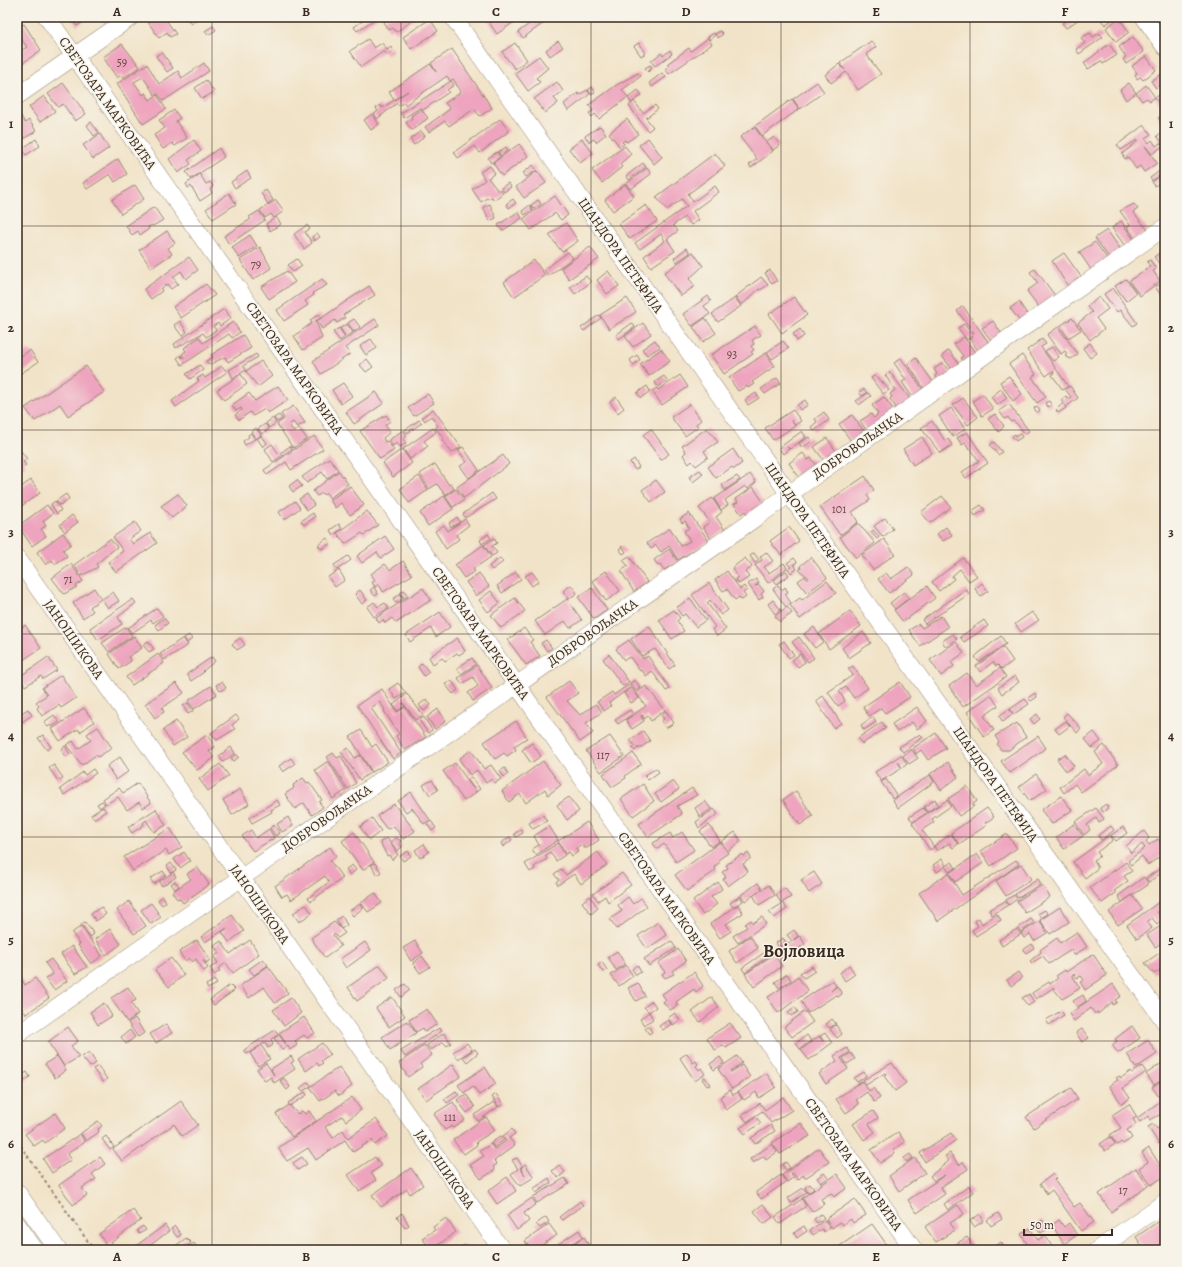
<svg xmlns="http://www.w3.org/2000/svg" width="1182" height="1267" viewBox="0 0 1182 1267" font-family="Alegreya,serif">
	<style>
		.building { fill: #eea4be }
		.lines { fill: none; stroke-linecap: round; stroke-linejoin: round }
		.minor-casing { stroke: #968673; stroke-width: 18 }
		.path { stroke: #968673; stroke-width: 2; stroke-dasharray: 3 3; stroke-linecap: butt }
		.minor { stroke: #fff; stroke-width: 17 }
		.grid { fill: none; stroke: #3b2a1e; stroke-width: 1; stroke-opacity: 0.55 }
		.labels { text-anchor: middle; stroke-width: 3; stroke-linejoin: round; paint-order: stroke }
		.number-label { font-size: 12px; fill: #684846 }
		.street-label { font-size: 14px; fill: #3b2a1e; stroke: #f7f3e8 }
		.district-label { font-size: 18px; font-weight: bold; fill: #3b2a1e; stroke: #f7f3e8 }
		.neatline { fill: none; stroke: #3b2a1e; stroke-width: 1.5 }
		.grid-label { font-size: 13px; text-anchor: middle; font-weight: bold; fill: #3b2a1e }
	</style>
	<rect width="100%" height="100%" fill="#f7f3e8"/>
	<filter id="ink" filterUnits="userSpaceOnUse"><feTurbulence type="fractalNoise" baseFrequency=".025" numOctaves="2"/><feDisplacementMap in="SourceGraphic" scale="8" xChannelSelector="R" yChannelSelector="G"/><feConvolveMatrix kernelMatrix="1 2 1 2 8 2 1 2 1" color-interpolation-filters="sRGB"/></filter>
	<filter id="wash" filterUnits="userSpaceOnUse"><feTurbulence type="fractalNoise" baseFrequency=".012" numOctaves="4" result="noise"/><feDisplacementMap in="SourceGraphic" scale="16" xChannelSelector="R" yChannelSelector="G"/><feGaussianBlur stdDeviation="0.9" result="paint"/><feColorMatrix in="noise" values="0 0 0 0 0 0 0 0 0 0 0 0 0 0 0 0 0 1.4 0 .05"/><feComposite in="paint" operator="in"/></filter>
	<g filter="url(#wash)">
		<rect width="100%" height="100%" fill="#f1e3c8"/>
		<g id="blocks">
			<path class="building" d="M17,17L22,23L17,26Z
				M70,17H90L77,26Z
				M155,17H164L176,34L170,37L167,32L159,38L148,22Z
				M186,17H200L191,24Z
				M368,17H378L357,31L354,27Z
				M386,17H415L416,18L396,32L393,28L389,30L384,22L387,19Z
				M488,17H518L513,21L514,22L497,34L486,18Z
				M539,17H547L549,19L523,38L518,32Z
				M1072,17H1082L1066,28L1062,23Z
				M1099,17H1116L1105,25Z
				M1119,18L1129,32L1116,42L1106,28Z
				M430,19L438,31L411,49L403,37Z
				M24,24L41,50L17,67V53L27,47L17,33V29Z
				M213,26L216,30L208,35L205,31Z
				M720,31L723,34L718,38L715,34Z
				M714,33L715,35L709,40L708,37Z
				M1090,33L1093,37L1099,33L1103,37L1079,54L1076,49L1085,43L1081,38Z
				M1133,37L1144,52L1126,64L1123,59L1126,57L1119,47Z
				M708,38L712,44L669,74L665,69L669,66L667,64L689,48L691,51Z
				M368,39L374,48L382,43L387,50L391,47L393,51L387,55L384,51L361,67L350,51Z
				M558,41L563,47L550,56L546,50Z
				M871,41L876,47L866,54L881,74L858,90L846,72L831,83L825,75L839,64L845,70L840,63Z
				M515,43L527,60L515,69L502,52Z
				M639,43L646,53L641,56L634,46Z
				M122,44L140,67L123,78L121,75L117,78L103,57Z
				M1109,44L1117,55L1103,64L1101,61L1088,69L1084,63Z
				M452,49L492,108L480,116L474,109L449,126L445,121L429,132L425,127L450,109L445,103L461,92L453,79L450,81L447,76L405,105L404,102L399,106L397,103L377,119L374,114L378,111L376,108L380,105L382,108L408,91L394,100L389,92L430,64L436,72L431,63Z
				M670,50L672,54L655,66L651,61L661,53L663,56Z
				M162,52L173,68L167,72L156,56Z
				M539,56L548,68L536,78L540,82L528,91L515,73Z
				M1146,56L1156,70L1143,80L1140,77L1137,79L1135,75L1137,73L1132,66Z
				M204,63L209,71L163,101L158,94L155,95L143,77L134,82L143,95L145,93L150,100L157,95L166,109L143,124L117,84L147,64L159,84L178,71L182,78Z
				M650,65L652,68L648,72L645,68Z
				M638,73L641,76L622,90L628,97L599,119L595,114L592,117L589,113L593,111L589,105L618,84Z
				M662,73L666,77L652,87L649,83Z
				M1163,73L1165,77V88L1164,89L1160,84L1156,88L1151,81Z
				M206,80L214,92L202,99L195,88Z
				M451,81L454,85L447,90L449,92L423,110L421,107L404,118L401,113Z
				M557,82L563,91L554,98L558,103L545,113L534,99Z
				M817,82L824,92L800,109L793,99Z
				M63,83L86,114L75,121L63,104L58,107L48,94Z
				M1129,83L1136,93L1126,100L1120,90Z
				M1146,85L1155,97L1150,101L1147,98L1142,101L1136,93Z
				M592,87L595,92L591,94L588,90Z
				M587,90L590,94L568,111L564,104L578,93L579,95Z
				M638,90L642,95L631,103L628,98Z
				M1165,91V109L1164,110L1155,98Z
				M44,96L55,111L40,122L29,107Z
				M792,99L799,109L762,136L755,126Z
				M634,101L643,113L655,105L658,109L646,118L653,127L648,131L629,106Z
				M421,109L428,118L412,130L406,123L412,118L411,116Z
				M174,110L180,118L176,121L187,138L175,146L172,143L163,149L154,135L165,128L159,120Z
				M19,113L25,123L29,120L36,131L17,143V114Z
				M1165,113V127L1158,118Z
				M372,114L379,124L371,130L364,120Z
				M500,119L509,131L480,153L475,146L458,158L454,152Z
				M627,119L638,134L627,142L625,140L622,142L624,144L620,147L609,133Z
				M91,122L99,133L94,136L87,125Z
				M1144,125L1151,134L1145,138L1149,143L1152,140L1156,146L1160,143L1163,146L1152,154L1145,146L1157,163L1144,172L1140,166L1136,169L1128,157L1125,159L1122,154L1138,141L1137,140L1121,150L1117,145Z
				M600,126L606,134L596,142L594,139L589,142L585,136Z
				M754,127L773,151L751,168L749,165L757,159L740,137Z
				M1165,130V146L1157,136Z
				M421,131L425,136L414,145L410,139Z
				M100,134L109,148L93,159L83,145Z
				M774,137L780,145L773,150L767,142Z
				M648,138L662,157L654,164L639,145Z
				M36,139L40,146L26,155L22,149Z
				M582,139L593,153L580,163L569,149Z
				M194,140L201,151L188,160L191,164L178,173L169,159Z
				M519,144L528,156L502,176L493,163Z
				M625,146L631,154L620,164L622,167L602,183L592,170Z
				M506,147L508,150L501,156L498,152Z
				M219,148L224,157L191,179L186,172Z
				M497,152L500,157L491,163L488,158Z
				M715,153L725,166L688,194L693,202L715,186L719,192L693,211L699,220L691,225L685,217L673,225L678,231L667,239L675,251L651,267L644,256L665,241L661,234L640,249L635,243L687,206L682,199L667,210L656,197Z
				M17,158L22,166L17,170Z
				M118,159L127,174L115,182L110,174L87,189L83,183Z
				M643,163L646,167L629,180L626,176Z
				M533,165L537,170L526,177L523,173Z
				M490,166L495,173L488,178L498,191L500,189L503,193L494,200L492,197L488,199L487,198L481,202L472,189L485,180L480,172Z
				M1165,167V172L1152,181L1150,178Z
				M647,168L651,174L631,189L629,188L626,184Z
				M247,171L251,178L235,188L231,182Z
				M537,171L546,183L524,198L516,187Z
				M1165,173V179L1155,186L1152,182Z
				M200,174L206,184L210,182L213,186L210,189L212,193L200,201L191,186L188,188L186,184Z
				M508,183L511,187L504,192L501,188Z
				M625,184L634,196L613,211L605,200Z
				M135,185L144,199L121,214L112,200Z
				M266,190L273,200L268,204L261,193Z
				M229,193L236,204L213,219L206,209Z
				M555,196L568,215L561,220L555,213L531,230L523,219Z
				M513,199L516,203L509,208L506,204Z
				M276,200L284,211L274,218L271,214L265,218L260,210Z
				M538,200L541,204L534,209L531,205Z
				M490,204L496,218L490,221L483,207Z
				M1134,204L1138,209L1133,212L1148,230L1135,239L1127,227L1130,225L1120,211Z
				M530,205L533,210L525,215L522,211Z
				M646,205L657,221L630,239L619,224Z
				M154,207L163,220L153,226L152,225L148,227L149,229L140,235L138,231L132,235L126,226Z
				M259,211L265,220L229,244L224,236L251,219L249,217Z
				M518,212L522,218L502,231L498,225Z
				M276,217L281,224L270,231L266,224Z
				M1121,221L1134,240L1125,246L1112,228Z
				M566,223L578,241L562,252L549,235Z
				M307,225L310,229L305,232L312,243L304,249L294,234Z
				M1107,230L1121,250L1109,258L1095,238Z
				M167,231L175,243L168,248L172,254L151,268L139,250Z
				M317,233L320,237L314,241L312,237Z
				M250,235L257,246L239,258L232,247Z
				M1095,242L1108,260L1092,271L1079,252Z
				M260,247L271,268L253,280L240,260Z
				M590,247L599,259L569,279L561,268Z
				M687,248L690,253L677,262L674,258Z
				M1165,249V271L1154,257Z
				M568,252L573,258L548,276L544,270Z
				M693,252L703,266L689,279L695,286L681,296L664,273Z
				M1064,253L1082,278L1069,288L1052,261Z
				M189,257L198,270L186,279L181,271L173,277L178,284L171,289L167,284L161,289L162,291L151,299L144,289Z
				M297,259L302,266L293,272L288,265Z
				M534,260L545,275L514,297L504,282Z
				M1150,260L1156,269L1153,271L1160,281L1140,296L1129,281L1150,266L1147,262Z
				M1035,269L1057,298L1040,309L1027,291L1038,283L1030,272Z
				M770,270L777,281L772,284L765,273Z
				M287,271L295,282L269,299L261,287Z
				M608,271L619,286L607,294L597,280Z
				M586,276L591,282L575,294L570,287Z
				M761,277L768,285L760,290L759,289L742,305L735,297Z
				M322,279L327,285L312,293L314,295L305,301L308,305L284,321L277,310Z
				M1126,279L1136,293L1126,301L1115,286Z
				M206,284L215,295L181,318L173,307Z
				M1160,284L1165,291V301L1155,287Z
				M369,286L375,295L343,315L345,318L337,323L335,320L322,329L317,321Z
				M1113,288L1137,323L1133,326L1120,310L1117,312L1104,294Z
				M708,296L711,301L704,306L710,314L692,326L683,314Z
				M794,297L807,315L782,333L769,314Z
				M1099,297L1108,309L1096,318L1104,329L1090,340L1078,323L1092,312L1087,307Z
				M627,298L636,312L609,329L600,315Z
				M735,298L741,306L718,322L712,314Z
				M1019,302L1029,317L1021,323L1010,308Z
				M963,306L991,346L980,353L970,339L973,335L967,340L958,328L964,324L972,334L974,333L957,311Z
				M224,309L231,318L220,326L218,323L213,326L216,330L206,337L203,333L176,348L174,344Z
				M319,314L322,317L316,321L322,338L303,350L294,336L312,323L310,320Z
				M599,315L601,318L584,331L581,328Z
				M705,318L716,333L703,342L693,327Z
				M1072,318L1081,330L1068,338L1060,326Z
				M354,319L360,327L354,332L348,323Z
				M375,319L379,325L345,348L350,354L321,374L313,361Z
				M180,321L187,332L182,336L174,325Z
				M993,321L1003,336L993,343L982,328Z
				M1165,321V329L1161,324Z
				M233,322L240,332L232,338L229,334L182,365L177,358L181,355L182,358L184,357L182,354L186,351L184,348L199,337L203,343Z
				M632,323L635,327L619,339L616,335Z
				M643,323L651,334L633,347L625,336Z
				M347,324L353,332L346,337L340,328Z
				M755,326L761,335L752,340L754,344L751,346L754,350L751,352L753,354L724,374L711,355Z
				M1058,327L1078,354L1071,359L1065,356L1067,354L1065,351L1061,354L1047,335Z
				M339,328L345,337L340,341L333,332Z
				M800,329L804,336L797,341L793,334Z
				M243,335L251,348L228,362L225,357L209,365L206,361L213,357L211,355Z
				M964,337L977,355L965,364L961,358L963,356L954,344Z
				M371,339L377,348L366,355L360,346Z
				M1042,339L1046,344L1041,347L1068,386L1063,390L1052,375L1054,373L1053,371L1046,376L1027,350Z
				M655,340L660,347L647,355L642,349Z
				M783,341L789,348L772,359L767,352Z
				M1090,343L1097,353L1090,358L1083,348Z
				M1052,347L1059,357L1053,361L1045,351Z
				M661,349L670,361L649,376L640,364Z
				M30,350L38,362L17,376V359Z
				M949,350L961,367L954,372L942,356Z
				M766,353L775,366L752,382L754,384L748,388L747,386L738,391L729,378Z
				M256,354L258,357L243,366L246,370L233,378L229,370Z
				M637,355L640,360L633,365L630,360Z
				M1022,355L1036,374L1032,377L1046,397L1037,403L1009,364Z
				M901,358L926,394L915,401L902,382L906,380L894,363Z
				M916,358L936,386L926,392L908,364Z
				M367,359L373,367L366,372L360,365Z
				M261,361L272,376L258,387L246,371Z
				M943,363L951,374L939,383L935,376L937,374L934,369Z
				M200,365L203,370L190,379L186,374Z
				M86,366L104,392L68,416L60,404L35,421L25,408Z
				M222,366L227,372L176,407L172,401L199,381L197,379L203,375L205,378Z
				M890,372L913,403L900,413L890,399L892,397L890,394L895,390L885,375Z
				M241,374L247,384L224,400L217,390Z
				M680,375L688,387L662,405L652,391L657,388L658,390Z
				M876,375L889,390L883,394L871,378Z
				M664,376L667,380L658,387L655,382Z
				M1009,376L1022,394L1013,401L1000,382Z
				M777,378L781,383L765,394L761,389Z
				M343,383L352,396L341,404L332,390Z
				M278,386L288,400L268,413L265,409L253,416L250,412L239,420L235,415L242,410L241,408L236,411L232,405L249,393L255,401Z
				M647,386L650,391L641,398L637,393Z
				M1070,386L1078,398L1066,407L1061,400L1066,396L1068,399L1071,397L1065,389Z
				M864,389L867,393L862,396L859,392Z
				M1001,389L1007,398L997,405L991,397Z
				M376,392L384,403L354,424L346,412Z
				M756,393L759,398L748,405L745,400Z
				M868,393L871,396L859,405L856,401Z
				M428,394L434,403L414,416L408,408Z
				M983,394L993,409L982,416L973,401Z
				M616,397L624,408L618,413L610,402Z
				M884,397L897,414L869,434L860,421L871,414L874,418L878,414L872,405Z
				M963,398L978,417L968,425L953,405Z
				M805,400L808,405L800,410L797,405Z
				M1049,401L1052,405L1048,407L1045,403Z
				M1063,403L1066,408L1058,413L1056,410Z
				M690,404L701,420L696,424L698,427L685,436L671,417Z
				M1009,404L1029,431L1025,434L1017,424L1013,421L1011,422L1008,417L1005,419L999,411Z
				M293,406L305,423L297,427L293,422L289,425L294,432L299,428L307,439L293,448L277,424L284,419L281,414Z
				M1037,406L1040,410L1037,413L1034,408Z
				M951,408L965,429L953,437L939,416Z
				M433,409L461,447L452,453L442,440L444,438L435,428L438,426L431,416L425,421L422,417Z
				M793,410L801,421L795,425L791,420L795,426L773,440L765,428Z
				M824,412L829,420L814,431L811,427L817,422L815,419Z
				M995,414L1004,426L999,432L988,419Z
				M279,415L282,419L277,422L274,418Z
				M386,415L390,421L385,425L390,432L383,438L385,442L387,441L394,450L380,459L360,431Z
				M852,415L864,431L851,441L839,424Z
				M273,418L276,423L269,428L266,423Z
				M419,420L422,423L407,433L405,430Z
				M932,421L945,441L948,439L952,445L940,453L921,428Z
				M265,424L269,429L262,434L258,429Z
				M256,428L261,435L256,439L251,432Z
				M433,428L436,432L424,441L428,446L410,459L403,449Z
				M707,428L718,442L704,451L708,457L696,466L692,461L689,464L683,455L686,452L682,446Z
				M651,429L669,454L661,460L643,435Z
				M403,430L407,436L403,439L406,443L400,447L397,443L392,446L389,440Z
				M802,431L806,437L790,449L787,447L789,449L783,454L779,448Z
				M967,432L988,463L966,478L962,472L979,461L971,449L969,450L965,443L962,445L957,438Z
				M251,433L255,439L245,445L243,441L249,437L248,435Z
				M1015,434L1016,436L1020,434L1022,437L1016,441L1012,436Z
				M262,436L267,443L263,447L257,438Z
				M314,436L323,449L291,470L286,462L267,475L264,470Z
				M809,437L812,441L802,448L799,443Z
				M922,437L932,453L913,465L903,449Z
				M827,438L838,454L825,462L814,447Z
				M994,442L1002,452L998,455L990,445Z
				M272,444L279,454L290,446L292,449L273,462L265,449Z
				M463,447L479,470L469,478L460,466L467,462L458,450Z
				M402,449L412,463L393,477L383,463Z
				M733,449L742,463L734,469L732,467L716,478L708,467Z
				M21,451L27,459L23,462L26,465L19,470L17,468V453Z
				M803,453L808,460L811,458L818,467L801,480L789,463Z
				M503,455L509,464L464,498L457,487Z
				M329,458L338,470L327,479L322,472L307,483L302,477Z
				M634,459L639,467L635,470L630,462Z
				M435,464L449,485L451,484L454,489L445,495L437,484L429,489L420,474Z
				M700,470L703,474L693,482L689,477Z
				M339,471L348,484L330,498L326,493L324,495L322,493L317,496L313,491Z
				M750,474L756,482L748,489L745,486L725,500L728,505L721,510L714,499Z
				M419,476L428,490L409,503L400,489Z
				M737,476L740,480L725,490L722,485Z
				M865,476L874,490L867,495L870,500L852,512L858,522L840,535L820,507Z
				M31,480L40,493L17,509V490Z
				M297,480L302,486L293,492L289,486Z
				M656,480L665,492L651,502L642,490Z
				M350,486L364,505L350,515L341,503L335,508L330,500Z
				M753,487L764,503L747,515L745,511L741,514L734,504L738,502L736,499Z
				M456,489L464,500L453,507L445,496Z
				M492,493L496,499L465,518L463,514Z
				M66,494L69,499L60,505L56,501Z
				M178,494L187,506L172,518L161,506Z
				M307,494L314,505L307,510L299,499Z
				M444,496L453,509L428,526L420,513Z
				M942,496L951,507L930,523L921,512Z
				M712,498L722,512L716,517L725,530L711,539L703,527L710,522L699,508Z
				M55,501L61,510L57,514L51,504Z
				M295,501L300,508L284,520L279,512Z
				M47,505L53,513L43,521L46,526L41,529L46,536L32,546L18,526Z
				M981,505L985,510L975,516L972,511Z
				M367,511L378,525L364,535L362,533L345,544L337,533Z
				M313,513L315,517L304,525L301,521Z
				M689,513L709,541L678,560L669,546L661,552L656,545L651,549L647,543L670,528L681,546L690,541L684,531L689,528L685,521L682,523L680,519Z
				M72,515L78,522L65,532L60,525Z
				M457,517L460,522L451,527L449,523Z
				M885,518L893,529L883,537L874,526Z
				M465,519L469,525L456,535L459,539L446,549L435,531L444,525L448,531Z
				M135,522L141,531L129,539L133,544L150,533L157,543L116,572L108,562L123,551L113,537Z
				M858,523L875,543L856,558L840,537Z
				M339,524L342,529L333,535L330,530Z
				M789,527L799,541L781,555L770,541Z
				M946,527L952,535L943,541L937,534Z
				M873,530L879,537L877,539L871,532Z
				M63,533L71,544L63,550L67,556L55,564L52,560L46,565L37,552Z
				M488,534L491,538L482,544L480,540Z
				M385,536L394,549L381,558L377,552L362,563L357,556Z
				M327,538L331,543L322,549L318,545Z
				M494,538L497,543L492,546L497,553L492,556L484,545Z
				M110,539L117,547L96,564L98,567L81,576L74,565Z
				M884,539L895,554L873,570L862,555Z
				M483,545L491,557L473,569L475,571L464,578L455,565Z
				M622,546L626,552L623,554L619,549Z
				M669,549L678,562L664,570L660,564L658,565L654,560Z
				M766,552L773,561L764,567L769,573L784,563L787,568L768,583L755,565L762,560L760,557Z
				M754,553L759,560L755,563L750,556Z
				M348,556L351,560L337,570L334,565Z
				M629,556L647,582L634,592L621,571L628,566L623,560Z
				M811,557L827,578L807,593L798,581L805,576L807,580L809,578L799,570L801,568L800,566Z
				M500,558L503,562L492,570L489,566Z
				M745,558L752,567L745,572L749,577L739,584L735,579L738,577L732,568Z
				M794,558L797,562L794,564L797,569L791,573L788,569L791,567L787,563Z
				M963,558L977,576L969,581L960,569L952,576L954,579L939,591L932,582Z
				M403,561L412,575L383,592L379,584L375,587L372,582L375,580L371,574L385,564L390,570Z
				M71,564L83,581L76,586L77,587L64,594L52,578Z
				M908,567L914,575L889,593L878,579L886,573L891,579Z
				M339,570L345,580L335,587L328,577Z
				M606,571L620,591L606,601L592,581Z
				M727,571L740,589L744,586L747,590L743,593L746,597L742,600L739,597L735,600L727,589L723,591L715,580Z
				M786,571L789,575L777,584L774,580Z
				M516,572L521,579L502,593L497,586Z
				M532,572L539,581L532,586L525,576Z
				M479,573L489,586L476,596L466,582Z
				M756,579L759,583L755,586L759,585L764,591L761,594L763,597L759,600L748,584Z
				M827,581L836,593L800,619L790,605L800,598L802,600Z
				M709,583L728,610L721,615L710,600L707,603L726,629L717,636L712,629L715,627L692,595Z
				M982,583L988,591L981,596L975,589Z
				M571,585L577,593L569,599L563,591Z
				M778,585L782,590L785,587L788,592L785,594L791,603L786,607L773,589Z
				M927,586L935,598L903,622L894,610Z
				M374,587L378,594L375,596L370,590Z
				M94,588L101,599L90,607L93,611L83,618L73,603Z
				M423,588L431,600L396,623L392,618L385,623L383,620L379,623L376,618Z
				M592,588L607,610L594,619L578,597Z
				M966,589L969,594L925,624L922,620Z
				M360,590L367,600L362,604L355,594Z
				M404,590L408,596L404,598L400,593Z
				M491,591L500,603L488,612L479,600Z
				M113,592L119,601L108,608L102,599Z
				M904,592L909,598L895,609L890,603Z
				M400,594L403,599L396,603L393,599Z
				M515,598L525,611L501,628L491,615Z
				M690,598L706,620L696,627L685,614L682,616L676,608Z
				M133,599L136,603L118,617L122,624L98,640L90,628Z
				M567,599L582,620L570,628L565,621L545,635L535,621Z
				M773,600L781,610L775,614L768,604Z
				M374,602L378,607L385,603L389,608L374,617L367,607Z
				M787,607L792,613L780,622L775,616Z
				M157,608L163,616L153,623L151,620L132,633L128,628Z
				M674,610L680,618L677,621L684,631L672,639L659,620Z
				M850,611L861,626L829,649L819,634Z
				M440,612L450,627L436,637L431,628L410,642L406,635Z
				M1032,612L1039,620L1021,632L1015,624Z
				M941,616L948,627L920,646L909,630L919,624L922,628Z
				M164,618L168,623L159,630L155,625Z
				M984,620L988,626L964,642L960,637Z
				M25,625L41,648L17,664V631Z
				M649,626L675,665L669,669L655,649L642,656L631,639Z
				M126,627L132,636L109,652L102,643Z
				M814,627L823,642L815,648L804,634Z
				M524,628L533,640L530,642L540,656L526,665L508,640Z
				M863,632L871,643L849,658L842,648Z
				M953,634L957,639L946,647L942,641Z
				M189,635L192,639L187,643L184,638Z
				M134,636L142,648L128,657L131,661L119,669L109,654Z
				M1001,636L1006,644L979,662L975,657L978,654Z
				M799,637L814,658L808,662L792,642Z
				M183,638L188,645L164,660L160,654Z
				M240,638L245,645L237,650L232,644Z
				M457,638L465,651L459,655L457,653L445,661L442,658L433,664L429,657Z
				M546,640L552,648L547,651L541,643Z
				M629,640L643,659L648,656L670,689L666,691L652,671L646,676L642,670L640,671L630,657L624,660L616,649Z
				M148,641L154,649L149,652L143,645Z
				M784,641L794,655L789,658L779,644Z
				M956,642L964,653L951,662L954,666L941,676L930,660Z
				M1003,647L1013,661L1002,669L998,665L996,666L993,662L980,672L976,666Z
				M158,654L164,663L132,685L126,677Z
				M609,654L629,682L623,686L603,659Z
				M800,654L805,662L798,667L792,660Z
				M48,657L57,670L43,679L41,676L25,686L19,677Z
				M212,657L215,661L203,671L204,672L191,681L187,674Z
				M472,658L476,664L461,674L457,668Z
				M422,663L429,672L424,676L418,667Z
				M477,665L492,688L473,701L468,693L478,686L473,677L462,684L458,678Z
				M853,666L868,688L854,698L846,687L839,691L845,701L838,706L828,692L853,675L848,669Z
				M1000,668L1006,677L963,707L949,686L967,673L976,685Z
				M61,675L76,698L61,708L59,705L42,716L37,708L39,706L36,702L47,695L42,688Z
				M1015,676L1019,682L1002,694L998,688Z
				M451,680L458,690L453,694L445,684Z
				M635,680L641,688L636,691L630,683Z
				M569,681L578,693L567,701L580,715L596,704L602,712L586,723L593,733L580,742L547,697Z
				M222,682L226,688L220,691L216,685Z
				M900,682L910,697L885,713L881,708L869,716L863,707Z
				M176,683L184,693L162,708L164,712L155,718L145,704Z
				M398,683L406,693L396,699L389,689Z
				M629,684L631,687L609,703L611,706L604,711L597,702L612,692L614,695Z
				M211,686L217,694L194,709L188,701Z
				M646,686L665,710L651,721L648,716L644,719L642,715L641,716L644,721L632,729L626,720L646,706L636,693Z
				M632,688L639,698L631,703L624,693Z
				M382,689L397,712L405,707L426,737L405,750L396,736L399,734L384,711L385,710L380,702L371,708L401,753L393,759L357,705Z
				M1035,693L1037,697L1031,701L1028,698Z
				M407,694L423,715L416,720L403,703L405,706L398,711L393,705Z
				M991,695L998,706L984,716L994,730L984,737L967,712Z
				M823,696L841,723L834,728L816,701Z
				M427,699L431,705L424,711L419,705Z
				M1025,699L1029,704L1014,714L1010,709Z
				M188,703L193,711L188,714L183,706Z
				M917,707L927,721L917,729L912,722L897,732L892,724Z
				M84,708L94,722L80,732L78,729L60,741L52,729Z
				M28,709L32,715L22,722L18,715Z
				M438,709L446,721L435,729L427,717Z
				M1009,709L1013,714L1003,722L999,716Z
				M630,710L633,714L618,724L615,720Z
				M666,711L674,723L666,728L661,721L664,719L661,715Z
				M1067,713L1081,728L1077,733L1063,717Z
				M1037,714L1040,719L1034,724L1030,719Z
				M54,715L59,722L52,727L51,725L48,727L44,722Z
				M236,715L239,719L232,725L235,729L217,740L211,733Z
				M424,717L432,730L428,733L419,720Z
				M873,717L876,722L864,730L861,725Z
				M176,721L187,737L173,746L163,730Z
				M516,721L527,738L514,746L516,750L507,756L504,753L495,759L484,742Z
				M1066,721L1070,726L1059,734L1055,729Z
				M882,722L886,728L862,744L858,738Z
				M1017,723L1026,737L1009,750H1001L997,744L999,742L995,736Z
				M98,727L112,748L98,757L96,755L82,765L66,745L73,741L78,749L91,740L87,734Z
				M361,730L372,747L376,744L388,762L372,772L350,737Z
				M643,731L650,741L639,749L638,747L635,751L632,748L635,746L630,740Z
				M1094,732L1101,741L1092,748L1085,739Z
				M936,733L946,748L928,760L921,750L916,754L913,748Z
				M920,734L923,737L903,752L899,747Z
				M43,735L51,747L47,750L38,738Z
				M207,735L215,747L209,751L214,758L197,770L182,752Z
				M610,736L624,756L601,772L586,751Z
				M1038,736L1046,748L1010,773L1001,761Z
				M532,743L541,756L531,763L522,750Z
				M1104,745L1118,765L1081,792L1075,784L1064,793L1060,787L1084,769L1088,775L1103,764L1095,752Z
				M65,746L70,754L66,757L61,749Z
				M231,747L235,753L223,762L219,756Z
				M348,748L355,758L360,755L371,772L360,780L341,752Z
				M911,749L918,758L909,764L903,756Z
				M471,750L484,769L491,765L501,779L495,783L492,779L486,783L477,770L470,775L459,759Z
				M333,753L337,758L341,756L356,783L348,789L327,757Z
				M633,753L641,764L630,772L625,776L626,778L612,787L603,774Z
				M236,754L239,757L234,761L231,758Z
				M1065,754L1074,766L1066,771L1057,759Z
				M901,755L907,764L902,768L898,762L902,768L881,781L875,772Z
				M120,757L129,771L116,780L107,766Z
				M291,758L295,764L283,772L279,766Z
				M328,761L346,790L333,799L315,770Z
				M543,761L561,785L548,795L545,789L526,803L520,794L509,802L502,791Z
				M948,762L958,777L941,790L930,774Z
				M455,763L476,792L464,801L443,771Z
				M220,764L229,776L208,791L199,779Z
				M54,765L63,778L58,781L49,768Z
				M505,768L508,774L504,777L500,771Z
				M656,768L659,772L648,780L644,776Z
				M93,769L96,773L64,795L60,789L83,772L85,775Z
				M1036,774L1047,789L1030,801L1019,787Z
				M930,775L934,782L898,808L893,800Z
				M471,777L480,789L476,792L467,780Z
				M303,778L307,783L309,782L322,800L319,802L323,807L312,815L304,803L295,809L285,794L294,788L293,785Z
				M886,779L897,796L893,799L881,782Z
				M432,780L438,790L430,795L423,785Z
				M673,781L679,789L661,802L655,794Z
				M138,783L151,803L143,808L139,802L127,810L118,797L106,804L103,799L119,788L123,793Z
				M643,784L654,801L633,816L621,799Z
				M967,786L977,801L973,804L974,806L959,816L948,799Z
				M692,788L697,795L677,806L682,814L648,837L639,824Z
				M240,789L249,804L232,815L223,800Z
				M796,791L813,816L800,825L783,800Z
				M411,792L430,820L424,824L412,808L406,812L398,801Z
				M1061,796L1072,810L1052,824L1041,810Z
				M569,797L579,811L567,820L557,805Z
				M935,799L938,805L927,812L924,807Z
				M277,800L280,805L271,810L272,812L252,823L249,818Z
				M947,800L951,806L932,819L934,822L922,830L934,847L930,850L912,823Z
				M102,801L105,804L100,808L97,804Z
				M705,801L711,809L700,817L695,808Z
				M394,804L415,831L403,839L394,826L388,829L386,828L377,816Z
				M1106,804L1108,808L1103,812L1100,808Z
				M103,807L106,811L94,819L91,815Z
				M923,808L927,813L913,822L909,817Z
				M987,808L994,817L985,823L987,825L959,844L951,833Z
				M1096,808L1104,819L1099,823L1096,818L1087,825L1090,830L1084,835L1075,822Z
				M156,809L166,825L154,832L146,820L143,823L144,825L132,833L128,827Z
				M714,809L718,814L699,828L696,822Z
				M543,815L547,821L533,829L529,823Z
				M288,817L293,826L282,832L277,824Z
				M372,818L381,831L369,840L360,827Z
				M431,821L436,828L432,831L427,824Z
				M587,822L599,840L587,848H584L582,844L576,848L578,852L572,856L569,852L566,854L558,841Z
				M1074,824L1083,836L1064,849L1056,837Z
				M274,825L280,833L275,836L270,828Z
				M709,825L720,841L711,847L700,831Z
				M549,826L558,840L536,855L532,849L539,845L534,836Z
				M1111,826L1114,830L1101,840L1098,835Z
				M1123,827L1127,833L1116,841L1111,835Z
				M170,828L182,847L169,855L166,850L133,871L124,857Z
				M269,829L274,838L253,851L242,836L251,830L256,838Z
				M521,829L523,833L516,837L514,834Z
				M1144,831L1149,838L1146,841L1149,845L1158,839L1165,848V853L1148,865L1142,856L1131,865L1128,861L1145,848L1142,844L1131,853L1126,846Z
				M354,832L374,862L363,870L342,841Z
				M682,832L694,850L676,862L664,844L657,849L653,843L670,833L673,838Z
				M735,832L741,841L728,851L721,842Z
				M951,834L958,844L953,848L949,843L937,851L934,846Z
				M1007,834L1017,848L991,866L981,851Z
				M1110,835L1113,840L1097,852L1100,856L1094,861L1098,868L1085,878L1073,862Z
				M510,837L512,840L503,847L501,843Z
				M387,838L398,855L392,860L389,855L387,856L380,842Z
				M396,838L401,841L399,843L402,847L397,851L391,842Z
				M720,842L728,853L718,860L720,862L714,867L716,870L687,891L675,875Z
				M558,843L565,855L556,861L550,852L545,856L547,859L534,867L535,869L530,872L525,864Z
				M424,844L429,852L420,858L415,850Z
				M330,847L336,856L330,861L343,878L311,901L308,898L329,882L325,876L291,900L287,894L282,897L275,886Z
				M408,851L411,856L403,861L400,856Z
				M184,852L190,861L180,868L174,859Z
				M598,852L607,865L581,884L574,874L558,885L556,882L559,880L554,874L561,869L566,875Z
				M748,853L751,858L743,864L748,871L728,886L723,879L726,877L722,872L728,868L726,865L742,854L744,856Z
				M977,854L983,863L955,882L949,873Z
				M942,859L946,866L937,872L933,865Z
				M1016,860L1019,864L938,921L919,893L948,873L962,895Z
				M952,862L956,868L949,872L945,866Z
				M1126,862L1132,871L1124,876L1128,881L1114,891L1116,893L1102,903L1090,888Z
				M171,863L176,870L171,873L167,866Z
				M375,863L381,872L377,875L371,865Z
				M1021,864L1031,879L1006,896L996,881Z
				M352,865L356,870L350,875L346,869Z
				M197,867L209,884L183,903L179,898L177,899L172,892L191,879L187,874Z
				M1161,868L1164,871L1149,882L1146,878Z
				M163,871L166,875L154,884L150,879Z
				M173,872L176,877L162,886L159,882Z
				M814,872L822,884L809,893L801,880Z
				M622,873L631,885L608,902L605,896L598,901L593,894Z
				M1144,877L1148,883L1147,884L1148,885L1122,902L1118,896Z
				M1038,879L1041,884L1018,898L1015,894Z
				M175,881L179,886L175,889L171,884Z
				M718,882L722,889L711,897L717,904L703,915L693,901Z
				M758,883L762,889L754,895L769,885L775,895L759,905L753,895L745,901L741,895Z
				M1042,885L1050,897L1025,913L1017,901Z
				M785,888L791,897L781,903L776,895Z
				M375,893L382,903L368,912L361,903Z
				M1014,895L1017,899L1009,905L1006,900Z
				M1132,895L1142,909L1118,925L1109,912Z
				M163,896L166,902L162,905L158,900Z
				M590,896L598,908L591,914L582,902Z
				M740,896L743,901L733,907L730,903Z
				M628,897L633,904L641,898L647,906L617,929L610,919L622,911L618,905Z
				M129,901L146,926L134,934L117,910Z
				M1005,901L1008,905L992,915L989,910Z
				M1159,902L1163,908L1157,912L1163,919L1157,924L1152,918L1147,922L1152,928L1137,939L1127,925Z
				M151,903L161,917L151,924L141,910Z
				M783,903L787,909L774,918L769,912Z
				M360,904L363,908L353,916L349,911Z
				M306,905L312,913L299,922L293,913Z
				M738,905L743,913L726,924L731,931L720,938L710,924Z
				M101,907L106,914L96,921L91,914Z
				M1060,907L1069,922L1050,934L1040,920Z
				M1045,910L1048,914L1041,918L1038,914Z
				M997,914L1001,920L976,936L972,930L978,926L975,921L979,918L982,924Z
				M232,915L244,931L229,942L222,932L227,928L205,942L201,937Z
				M342,916L347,925L341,929L336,920Z
				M762,917L766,924L738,943L733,936L747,927L745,924L751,920L753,923Z
				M1031,919L1034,923L1021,932L1018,928Z
				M1040,921L1047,933L1034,941L1030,934L1024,938L1021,933Z
				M85,922L94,934L90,937L81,924Z
				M334,922L345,933L338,938L334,934L333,935L341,946L325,958L311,938Z
				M658,922L667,935L647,949L638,936Z
				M1165,923V941L1155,947L1147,935Z
				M81,926L102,956L91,964L78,945L80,944L72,933Z
				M110,929L121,944L106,955L95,939Z
				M1017,929L1021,934L1002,946L999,940Z
				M794,930L798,936L792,941L787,935Z
				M1077,932L1087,947L1074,955L1071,950L1049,964L1043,956L1032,963L1030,961L1041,952L1040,950L1057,938L1060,943Z
				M750,936L758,948L737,963L729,951Z
				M800,936L805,944L792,953L786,945Z
				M783,938L786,943L779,948L776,943Z
				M197,940L210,960L206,963L203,960L208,968L204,971L196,959L192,962L189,958L185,961L179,952Z
				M250,940L259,954L233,973L226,963L218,969L220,971L214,975L210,968L218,963L214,957L219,953L214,946L221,941L230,954Z
				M415,941L423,953L411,961L403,948Z
				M671,941L676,948L649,966L644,959Z
				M365,942L371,950L346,968L340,959Z
				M1032,944L1034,948L1026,953L1023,950Z
				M72,946L87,967L75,974L61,954Z
				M678,949L686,961L672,971L674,974L665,978L662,974L665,972L658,963Z
				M783,949L786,953L780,958L776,953Z
				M1165,949V967L1154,974L1145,963Z
				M768,950L771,954L745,973L742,968Z
				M617,951L625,964L616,970L608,957Z
				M774,954L782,966L754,987L745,974Z
				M1093,954L1107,975L1085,990L1080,982L1084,980L1081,976L1077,978L1074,974L1072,975L1080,988L1069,995L1062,999L1053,988L1036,999L1032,993L1049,982L1050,984L1058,978L1056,976L1065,970L1066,972Z
				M422,956L430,967L420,973L413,963Z
				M171,958L184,975L169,987L155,970Z
				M51,959L67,981L54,990L46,979L53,974L45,963Z
				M263,959L268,965L254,975L249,969Z
				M602,962L607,970L603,972L598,965Z
				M380,965L389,978L357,1001L348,987Z
				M626,965L633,976L619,986L611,975Z
				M637,965L641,972L636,975L632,969Z
				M849,965L855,974L845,981L840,973Z
				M268,966L288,993L275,1003L264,987L249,998L240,986Z
				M812,966L815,971L804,978L800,973Z
				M694,972L703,986L696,992L694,989L676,1002L678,1005L670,1010L663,1002L666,1000L662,994Z
				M1018,972L1022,978L1011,986L1007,980Z
				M787,974L791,980L779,988L775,982Z
				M19,975L25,985L35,978L49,998L26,1014L17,1002V977Z
				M798,977L808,991L778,1013L768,997Z
				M214,980L217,984L208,989L206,985Z
				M833,980L836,986L831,991L837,986L842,994L838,997L836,995L808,1013L801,1001Z
				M638,983L645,996L636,1001L628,988Z
				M405,984L410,990L401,997L396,990Z
				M1113,984L1121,996L1115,1000L1117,1002L1113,1005L1112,1002L1098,1014L1097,1012L1095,1014L1091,1008L1074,1021L1069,1014Z
				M230,985L235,990L214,1005L210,1000Z
				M128,987L136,1000L131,1003L138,1014L127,1022L111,998Z
				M1029,994L1034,1002L1028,1006L1022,998Z
				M1083,995L1086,1001L1077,1007L1073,1001Z
				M392,997L405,1016L389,1027L376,1008Z
				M712,997L719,1007L700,1022L692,1012Z
				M291,998L301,1013L284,1026L273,1010Z
				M652,1001L656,1007L649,1012L644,1007Z
				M104,1003L112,1016L98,1025L90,1012Z
				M795,1007L798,1012L791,1016L788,1012Z
				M427,1009L437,1024L425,1032L423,1028L416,1032L409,1020Z
				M805,1011L813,1022L792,1037L784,1027Z
				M1061,1011L1064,1015L1049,1025L1046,1020Z
				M649,1012L653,1019L644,1025L640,1019Z
				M675,1013L680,1020L673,1025L668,1018Z
				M304,1017L315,1033L307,1038L304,1035L295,1041L297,1045L290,1050L288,1046L282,1050L274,1038L279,1035L286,1044L279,1033Z
				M135,1018L144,1033L138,1037L128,1023Z
				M832,1019L836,1024L829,1028L826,1024Z
				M668,1020L671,1024L663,1030L659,1026Z
				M407,1021L416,1033L390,1050L382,1037Z
				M730,1023L741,1038L726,1048L723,1045L715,1050L707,1038Z
				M166,1024L172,1033L156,1043L150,1034Z
				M836,1025L842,1034L837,1038L830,1029Z
				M648,1026L652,1032L649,1034L645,1028Z
				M1132,1026L1140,1038L1118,1053L1112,1045L1117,1041L1115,1039Z
				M68,1027L78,1041L71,1046L79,1057L64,1066L48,1042Z
				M439,1028L442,1031L405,1057L401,1051Z
				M1082,1029L1089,1038L1082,1042L1076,1033Z
				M130,1030L135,1037L126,1044L121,1037Z
				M275,1030L278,1035L271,1039L273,1045L268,1048L265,1043L261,1045L270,1059L258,1066L250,1053L260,1046L247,1054L244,1050Z
				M444,1033L451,1043L447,1046L443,1042L431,1050L427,1045Z
				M825,1033L832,1043L809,1060L801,1050L819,1036L823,1041L820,1036Z
				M807,1035L811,1041L800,1049L796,1043Z
				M1148,1040L1157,1054L1136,1068L1127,1054Z
				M322,1043L330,1054L321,1061L323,1063L319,1066L317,1063L306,1071L298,1059Z
				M467,1043L472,1050L458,1059L453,1052Z
				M425,1045L432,1055L420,1064L422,1067L408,1077L399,1063Z
				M847,1048L850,1052L841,1058L848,1069L826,1084L819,1074L837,1061L834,1056Z
				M475,1049L478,1053L467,1062L463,1057Z
				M89,1052L96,1063L90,1067L82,1057Z
				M687,1053L693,1063L696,1061L698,1064L696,1066L699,1070L701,1068L705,1074L695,1081L680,1058Z
				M851,1053L855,1059L847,1064L843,1058Z
				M57,1056L66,1070L55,1078L45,1064Z
				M291,1056L294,1061L291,1063L295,1069L274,1083L271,1077L265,1081L257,1069L266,1063L274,1075L271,1069Z
				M737,1056L742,1063L730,1071L731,1072L742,1065L750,1077L732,1089L718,1069Z
				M720,1057L724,1063L714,1070L710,1064Z
				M1165,1061V1078L1154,1085L1146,1074Z
				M892,1063L906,1083L895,1091L884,1076L886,1074L885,1073L866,1085L863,1080Z
				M453,1064L461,1076L426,1100L418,1089Z
				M98,1066L107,1079L103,1082L93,1069Z
				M1142,1066L1146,1072L1123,1088L1130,1098L1122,1104L1109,1086L1118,1080L1116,1078L1120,1076L1121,1078L1131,1071L1132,1073Z
				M339,1067L352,1086L339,1096L335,1091L320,1101L310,1087Z
				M485,1067L496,1084L479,1095L473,1086L464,1093L458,1085Z
				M17,1072L20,1076L27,1072L30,1077L18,1085Z
				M864,1072L866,1076L857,1082L854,1078Z
				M766,1073L776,1087L759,1098L756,1092L744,1100L738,1092Z
				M705,1077L710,1085L707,1086L702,1079Z
				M284,1078L290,1087L287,1090L280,1081Z
				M1165,1079V1097L1161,1100L1152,1087Z
				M862,1081L869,1091L873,1088L880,1098L874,1102L867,1092L856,1100L859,1104L846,1113L836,1099Z
				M308,1082L311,1086L303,1091L300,1088Z
				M1071,1088L1078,1099L1034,1128L1026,1117Z
				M730,1090L733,1095L738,1092L742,1099L726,1110L720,1097Z
				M456,1091L459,1095L447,1103L444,1099Z
				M305,1092L307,1095L290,1106L288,1103Z
				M466,1094L475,1107L467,1113L457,1100Z
				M496,1094L503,1104L499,1107L492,1097Z
				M352,1097L361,1110L346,1121L342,1116L325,1127L333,1138L343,1130L348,1138L376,1119L388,1136L375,1145L372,1140L353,1152L345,1140L316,1160L308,1148L287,1161L278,1148Z
				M783,1097L792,1110L771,1123L762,1111L747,1122L742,1115L760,1103L765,1110Z
				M1165,1098V1112L1150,1120L1148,1116L1140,1122L1137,1118Z
				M181,1101L198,1125L182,1136L174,1124L122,1161L113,1149Z
				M453,1102L465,1120L454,1128L452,1126L445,1130L434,1114Z
				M494,1102L498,1107L478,1121L474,1115Z
				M1129,1104L1137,1117L1133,1119L1136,1124L1127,1130L1132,1138L1123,1144L1121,1142L1117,1145L1110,1135L1121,1128L1112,1115Z
				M289,1105L298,1114L302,1111L305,1114L309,1111L316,1121L292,1137L276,1114Z
				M873,1111L878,1118L869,1124L875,1132L864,1140L853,1124Z
				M55,1113L65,1128L45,1143L43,1140L34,1146L25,1134Z
				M486,1117L495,1130L476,1142L477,1145L464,1154L453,1140Z
				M756,1117L761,1123L745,1134L740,1128Z
				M98,1121L102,1126L98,1129L99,1132L86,1141L81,1133Z
				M801,1123L810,1136L780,1154L772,1143Z
				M1165,1123V1140L1159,1144L1148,1127L1153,1124L1157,1129Z
				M771,1125L775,1131L755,1144L751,1138Z
				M512,1129L515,1134L509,1138L515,1145L494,1161L497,1164L493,1167L495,1170L481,1179L470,1165L484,1156L480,1151L491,1144L494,1149L506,1141L503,1136Z
				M898,1132L905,1142L893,1150L895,1153L880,1163L871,1150Z
				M951,1133L956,1140L925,1162L920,1153Z
				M80,1134L85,1142L67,1154L71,1160L52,1173L43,1159Z
				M106,1136L114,1147L110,1150L102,1139Z
				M501,1136L504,1140L494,1147L491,1143Z
				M1110,1137L1115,1144L1105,1151L1100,1144Z
				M772,1144L777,1152L766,1160L764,1156L753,1163L750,1159Z
				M819,1148L829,1162L805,1178L803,1175L798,1180L793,1173L791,1174L794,1177L787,1182L782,1175Z
				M1149,1148L1165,1173V1176L1151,1185L1139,1168L1148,1162L1142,1153Z
				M950,1153L959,1165L963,1162L968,1169L941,1187L945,1194L917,1213L908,1200L945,1175L934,1181L930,1176L949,1161L945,1156Z
				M910,1154L913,1158L907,1162L904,1158Z
				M100,1157L105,1164L92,1174L96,1179L82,1188L87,1195L73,1205L59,1185Z
				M302,1157L307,1164L298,1170L293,1163Z
				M375,1157L381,1166L371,1173L376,1180L359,1191L348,1175Z
				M517,1158L522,1166L520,1168L525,1175L521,1168L525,1164L534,1177L520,1186L511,1174L518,1169L512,1160Z
				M915,1158L925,1173L899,1191L889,1176Z
				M786,1162L790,1168L786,1170L782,1165Z
				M559,1165L565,1172L558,1178L552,1171Z
				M411,1168L423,1185L410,1194L407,1189L381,1207L372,1195Z
				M1136,1168L1148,1186L1111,1212L1099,1194Z
				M824,1173L828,1178L821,1183L817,1178Z
				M837,1174L847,1188L834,1197L831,1193L821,1199L824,1204L812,1212L802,1198Z
				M1053,1174L1056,1178L1054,1180L1074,1207L1080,1203L1094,1222L1081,1231L1052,1190L1047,1194L1040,1184Z
				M781,1175L786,1182L761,1199L756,1192Z
				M507,1177L516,1191L497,1204L488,1191Z
				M549,1178L551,1183L536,1193L533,1189Z
				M565,1178L569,1184L537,1203L533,1197Z
				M810,1184L814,1189L808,1193L805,1187Z
				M969,1186L973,1192L948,1210L944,1204Z
				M803,1188L807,1192L791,1203L788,1198Z
				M532,1198L536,1204L524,1213L529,1221L517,1230L507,1215Z
				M802,1199L806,1206L780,1224L775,1217Z
				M855,1199L866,1215L853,1223L851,1219L842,1225L840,1222L832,1228L826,1219Z
				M580,1201L583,1205L562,1220L559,1217Z
				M763,1204L773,1217L764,1224L754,1211Z
				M958,1205L964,1214L950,1223L955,1230L936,1242L925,1227Z
				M133,1210L141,1220L107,1246L99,1234Z
				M402,1213L409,1225L405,1228L397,1217Z
				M998,1213L1002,1219L991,1226L987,1220Z
				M821,1214L824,1218L817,1223L814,1219Z
				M980,1214L984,1221L974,1227L970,1221Z
				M546,1217L549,1222L540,1228L536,1224Z
				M446,1218L456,1232L431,1250L422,1238L435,1230L433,1227Z
				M1163,1218L1165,1220V1244L1157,1250H1145L1136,1237Z
				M825,1220L830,1228L824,1232L822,1229L813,1235L810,1230Z
				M1042,1220L1048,1229L1041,1233L1035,1225Z
				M1059,1220L1064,1227L1069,1223L1077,1235L1064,1244L1052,1225Z
				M549,1224L557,1235L535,1250H531L525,1241Z
				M872,1224L887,1245L880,1250H870L868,1247L863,1250H834Z
				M165,1225L169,1231L144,1250H130Z
				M143,1226L146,1230L139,1234L137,1230Z
				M175,1226L181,1235L177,1237L171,1229Z
				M804,1226L807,1231L797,1238L794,1233Z
				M1030,1228L1038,1240L1045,1235L1054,1250H1031L1021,1234Z
				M579,1230L583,1237L560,1250L557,1245Z
				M584,1237L589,1245L582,1250H565Z
				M967,1237L975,1249L973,1250H947Z
				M186,1238L191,1243L182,1250H170Z
				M1001,1242L1004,1247L1000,1250H990Z
				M194,1243L198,1249L188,1250L187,1248Z
				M464,1245L468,1250H457Z"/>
		</g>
	</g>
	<g filter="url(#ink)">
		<use href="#blocks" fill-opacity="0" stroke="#968673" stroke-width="1"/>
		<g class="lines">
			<g class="minor-casing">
				<path id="minor" d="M47,17L914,1250
					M453,17L806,518L1165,1022
					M1144,17L1165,47
					M17,96L131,17
					M17,558L502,1250
					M17,1035L771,507L1165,227
					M17,1192L58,1250
					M17,1224L35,1250
					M1097,1250L1165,1202"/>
			</g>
			<path class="path" d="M17,1141L94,1250"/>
			<use href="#minor" class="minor"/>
		</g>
	</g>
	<path class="grid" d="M212,17V1250M401,17V1250M591,17V1250M781,17V1250M970,17V1250M17,226H1165M17,430H1165M17,634H1165M17,837H1165M17,1041H1165"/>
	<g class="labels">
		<g class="number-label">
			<text x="122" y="66">59</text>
			<text x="256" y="268">79</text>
			<text x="732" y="358">93</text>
			<text x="839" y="513">101</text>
			<text x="68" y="583">71</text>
			<text x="603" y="759">117</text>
			<text x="450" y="1121">111</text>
			<text x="1123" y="1194">17</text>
		</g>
		<g class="street-label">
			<text transform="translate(108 103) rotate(55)" y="5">СВЕТОЗАРА МАРКОВИЋА</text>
			<text transform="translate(621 255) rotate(55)" y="5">ШАНДОРА ПЕТЕФИЈА</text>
			<text transform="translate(295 368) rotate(55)" y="5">СВЕТОЗАРА МАРКОВИЋА</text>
			<text transform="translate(857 445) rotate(-35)" y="5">ДОБРОВОЉАЧКА</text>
			<text transform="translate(808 520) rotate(55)" y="5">ШАНДОРА ПЕТЕФИЈА</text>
			<text transform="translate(592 632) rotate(-35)" y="5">ДОБРОВОЉАЧКА</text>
			<text transform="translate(481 633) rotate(55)" y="5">СВЕТОЗАРА МАРКОВИЋА</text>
			<text transform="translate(74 639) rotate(55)" y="5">ЈАНОШИКОВА</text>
			<text transform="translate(996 784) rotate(55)" y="5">ШАНДОРА ПЕТЕФИЈА</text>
			<text transform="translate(326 818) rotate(-35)" y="5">ДОБРОВОЉАЧКА</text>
			<text transform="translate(667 898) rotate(55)" y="5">СВЕТОЗАРА МАРКОВИЋА</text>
			<text transform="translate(260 904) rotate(55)" y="5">ЈАНОШИКОВА</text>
			<text transform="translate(854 1164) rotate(55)" y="5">СВЕТОЗАРА МАРКОВИЋА</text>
			<text transform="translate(445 1169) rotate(55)" y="5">ЈАНОШИКОВА</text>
		</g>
		<g class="district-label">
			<text x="804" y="957">Војловица</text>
		</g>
	</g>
	<rect width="1182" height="1267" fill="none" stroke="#f7f3e8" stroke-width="44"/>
	<path d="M1024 1229v6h88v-6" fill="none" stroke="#3b2a1e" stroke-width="2"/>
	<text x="1030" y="1229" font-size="12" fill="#3b2a1e" stroke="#f7f3e8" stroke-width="3" paint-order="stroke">50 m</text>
	<rect x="22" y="22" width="1138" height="1223" class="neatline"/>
	<g class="grid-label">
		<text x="117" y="16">A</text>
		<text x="306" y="16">B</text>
		<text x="496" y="16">C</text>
		<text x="686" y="16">D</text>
		<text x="876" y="16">E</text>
		<text x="1065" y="16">F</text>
		<text x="11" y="128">1</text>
		<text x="1171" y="128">1</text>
		<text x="11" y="332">2</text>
		<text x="1171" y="332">2</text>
		<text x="11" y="536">3</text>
		<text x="1171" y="536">3</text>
		<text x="11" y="740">4</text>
		<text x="1171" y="740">4</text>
		<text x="11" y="944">5</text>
		<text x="1171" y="944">5</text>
		<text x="11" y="1148">6</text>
		<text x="1171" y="1148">6</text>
		<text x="117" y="1261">A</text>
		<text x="306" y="1261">B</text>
		<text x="496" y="1261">C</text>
		<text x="686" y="1261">D</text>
		<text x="876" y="1261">E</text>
		<text x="1065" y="1261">F</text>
	</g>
</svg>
